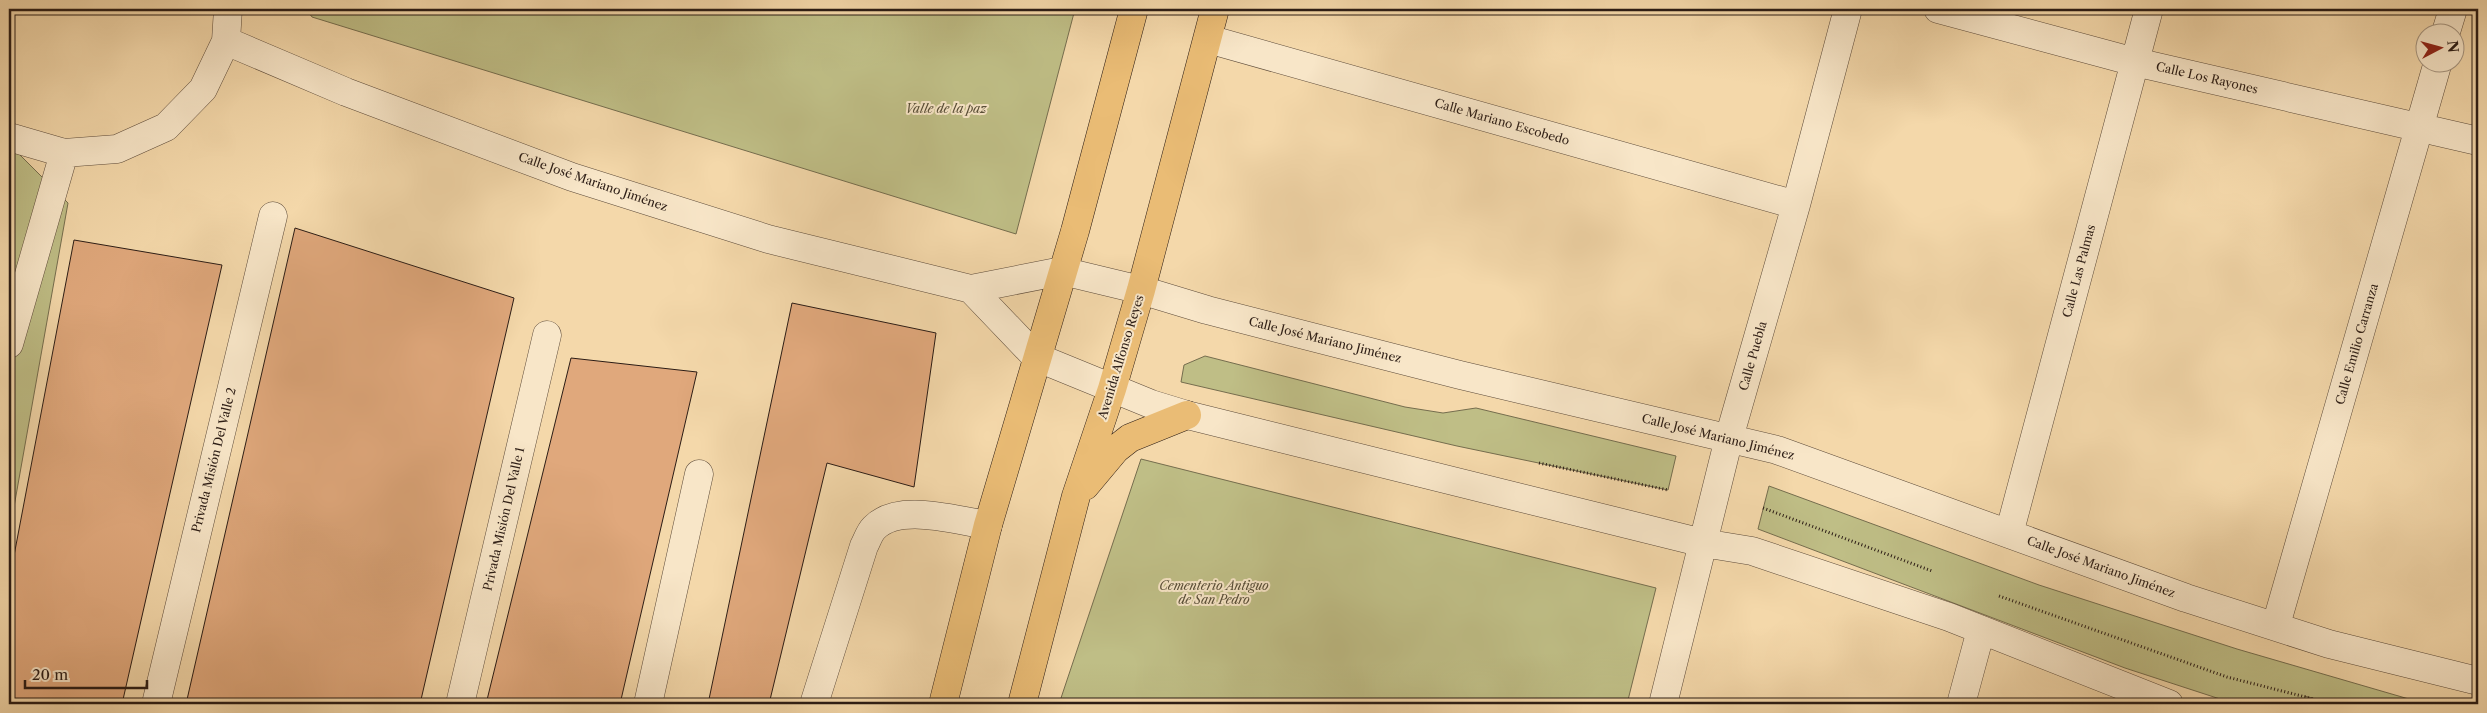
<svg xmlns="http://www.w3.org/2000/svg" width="2487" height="713" viewBox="0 0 2487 713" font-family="'Libre Caslon Text',serif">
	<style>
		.green { fill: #bfbe86; stroke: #756d4e }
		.building { fill: #e0a87c; stroke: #2b1c15 }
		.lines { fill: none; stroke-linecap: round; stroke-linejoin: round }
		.minor-casing { stroke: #5d4b3a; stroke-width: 29 }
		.major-casing { stroke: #2b1c15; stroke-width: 29 }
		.path { stroke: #2b1c15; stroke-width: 3; stroke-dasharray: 1 2.5; stroke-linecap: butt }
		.minor { stroke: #f8e6c8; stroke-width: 28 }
		.major { stroke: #eabc75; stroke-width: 28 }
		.labels { text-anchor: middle; stroke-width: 4; stroke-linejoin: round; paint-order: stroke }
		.street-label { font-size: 12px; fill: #2b1c15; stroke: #f8e6c8 }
		.park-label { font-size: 12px; font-style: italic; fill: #574d37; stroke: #f8e6c8 }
	</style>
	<rect width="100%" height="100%" fill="#f4d8aa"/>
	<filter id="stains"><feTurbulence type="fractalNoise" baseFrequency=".004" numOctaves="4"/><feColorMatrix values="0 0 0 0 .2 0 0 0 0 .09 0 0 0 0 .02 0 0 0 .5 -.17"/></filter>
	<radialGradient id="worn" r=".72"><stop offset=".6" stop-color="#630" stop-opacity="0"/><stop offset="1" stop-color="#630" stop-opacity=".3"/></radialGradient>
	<path class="green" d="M306,9H1075L1016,234L312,17Z
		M9,144L68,203L9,535Z
		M1205,356L1405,407L1443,413L1476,408L1676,456L1668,490L1457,446L1181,382L1184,365Z
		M1141,459L1656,588L1627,704H1059Z
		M1769,486L2039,585L2237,649L2426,704H2337L2304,696L2333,704H2241L2220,699L2125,668L1758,529Z"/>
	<path class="building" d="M295,228L514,298L420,704H186Z
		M74,240L222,265L122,704H9V582Z
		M792,303L936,333L914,487L827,463L769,704H708Z
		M571,358L697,372L620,704H486Z"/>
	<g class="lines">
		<g class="minor-casing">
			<path id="minor" d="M1938,9L2135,62L2478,141
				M2446,32L2453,9
				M1208,39L1796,205
				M226,41L346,92L572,177L768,239L971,289L1062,271L1141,290L1207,310L1460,375L1777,450L2186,598L2329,644L2478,681
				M9,137L64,153L117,149L166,127L203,89L226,41L228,9
				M971,289L1036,357L1151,404L1187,415L1703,543L1752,551L1949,617L2169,704
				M9,344L64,153
				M2009,534L2149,9
				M2276,625L2438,62
				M156,704L273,216
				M460,704L547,335
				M648,704L699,474
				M814,704L864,546C867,541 869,533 874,528C899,502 956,521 988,525
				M1663,704L1729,438L1796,205L1848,9
				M1961,704L1981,630"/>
		</g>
		<g class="major-casing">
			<path id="major" d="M1085,486L1116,449L1130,438L1187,415
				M943,704L988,525L1075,231L1134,9
				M1022,704L1076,496L1112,389L1141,290L1215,9"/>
		</g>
		<path class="path" d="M1539,463L1668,490
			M1763,508L1932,571
			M1999,596L2227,677L2333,704"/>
		<use href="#minor" class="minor"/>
		<use href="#major" class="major"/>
	</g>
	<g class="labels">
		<g class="street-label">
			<text transform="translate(2207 78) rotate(13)" y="4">Calle Los Rayones</text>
			<text transform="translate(1502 122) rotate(16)" y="4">Calle Mariano Escobedo</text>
			<text transform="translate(593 182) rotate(19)" y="4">Calle José Mariano Jiménez</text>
			<text transform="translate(2079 271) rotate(-75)" y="4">Calle Las Palmas</text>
			<text transform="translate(1325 340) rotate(14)" y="4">Calle José Mariano Jiménez</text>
			<text transform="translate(2357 344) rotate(-74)" y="4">Calle Emilio Carranza</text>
			<text transform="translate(1753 356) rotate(-74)" y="4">Calle Puebla</text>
			<text transform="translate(1121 357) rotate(-73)" y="4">Avenida Alfonso Reyes</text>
			<text transform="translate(1718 437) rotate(14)" y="4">Calle José Mariano Jiménez</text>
			<text transform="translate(214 460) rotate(-76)" y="4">Privada Misión Del Valle 2</text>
			<text transform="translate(504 519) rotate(-77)" y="4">Privada Misión Del Valle 1</text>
			<text transform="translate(2101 567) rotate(20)" y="4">Calle José Mariano Jiménez</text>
		</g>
		<g class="park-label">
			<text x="946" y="113">Valle de la paz</text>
			<text x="1214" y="590">Cementerio Antiguo<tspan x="1214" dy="14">de San Pedro</tspan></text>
		</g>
	</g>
	<rect width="2487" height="713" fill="none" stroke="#f4d8aa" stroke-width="30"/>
	<rect x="10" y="10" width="2467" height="693" fill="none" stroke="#2b1c15" stroke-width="2.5"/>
	<rect x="15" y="15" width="2457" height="683" fill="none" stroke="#2b1c15"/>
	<g transform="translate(2440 48) rotate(84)"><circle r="24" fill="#f8e6c8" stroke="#a69580"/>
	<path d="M0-4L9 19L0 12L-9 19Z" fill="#8f2418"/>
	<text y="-8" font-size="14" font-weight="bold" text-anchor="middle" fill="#2b1c15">N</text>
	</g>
	<path d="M25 680v8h122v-8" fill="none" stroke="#2b1c15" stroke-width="2.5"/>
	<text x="32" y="680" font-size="15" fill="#2b1c15" stroke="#f8e6c8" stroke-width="4" paint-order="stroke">20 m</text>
	<rect width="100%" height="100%" filter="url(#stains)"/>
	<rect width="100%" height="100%" fill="url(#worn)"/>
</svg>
